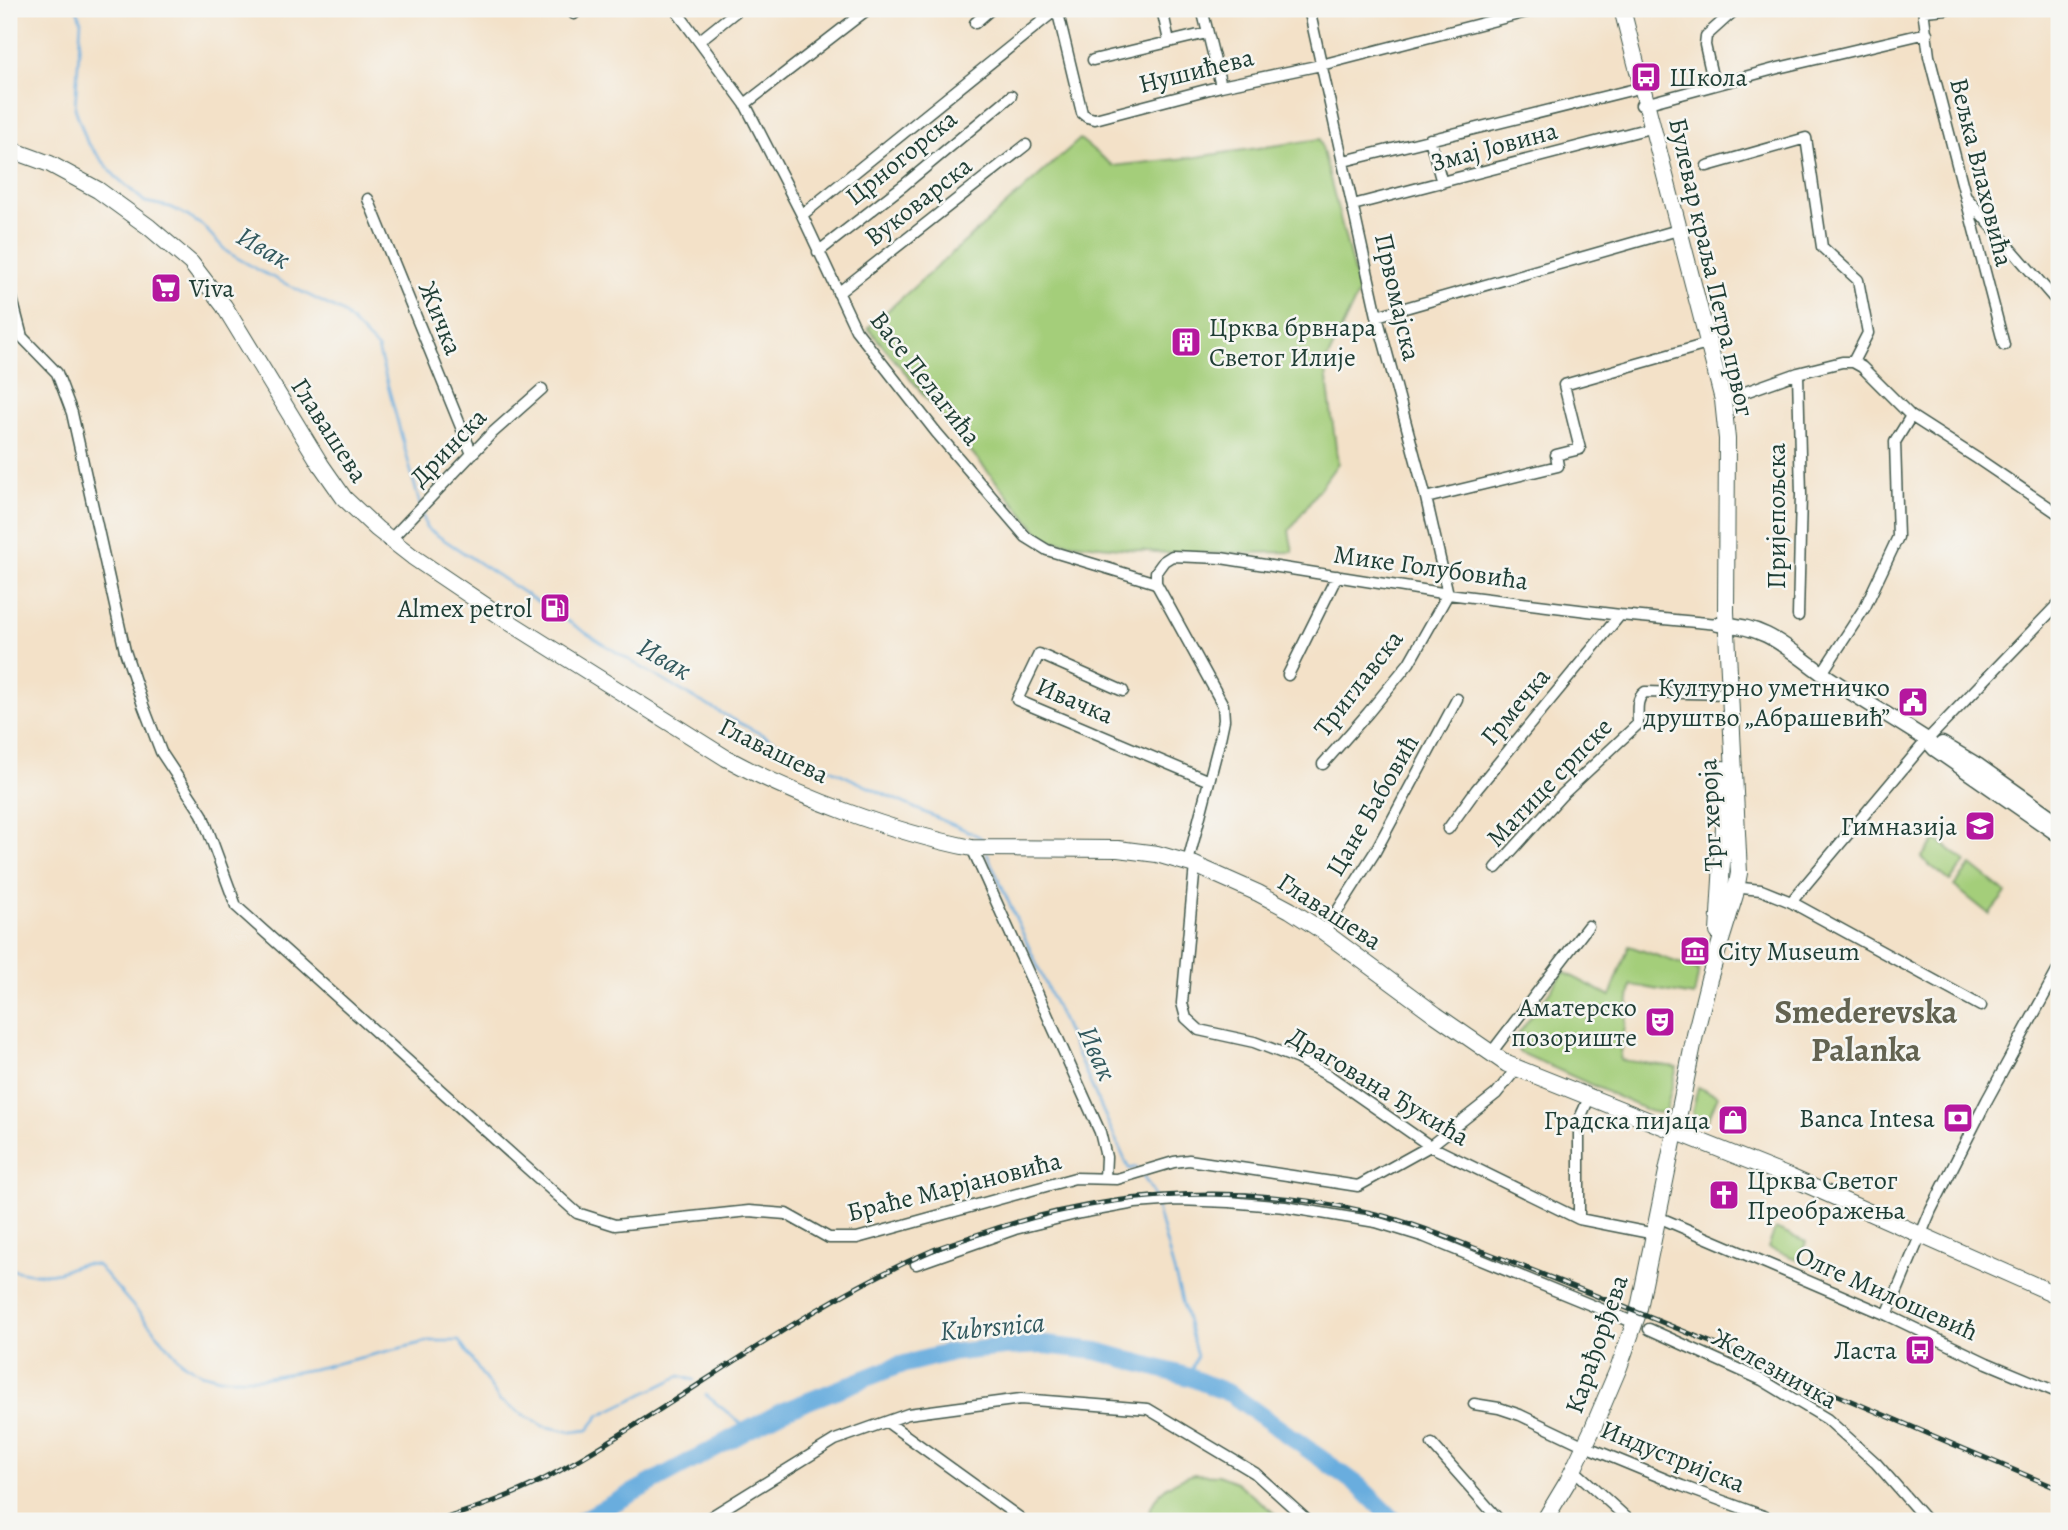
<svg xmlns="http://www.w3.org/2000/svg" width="2068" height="1530" viewBox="0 0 2068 1530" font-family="Alegreya,serif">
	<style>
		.green { fill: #a4ce7a; stroke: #628657; stroke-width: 2 }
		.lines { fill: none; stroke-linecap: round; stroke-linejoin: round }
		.stream { stroke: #69adde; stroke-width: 2.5 }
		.river { stroke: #69adde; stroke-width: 18 }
		.minor-casing { stroke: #3f564a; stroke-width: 13 }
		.tertiary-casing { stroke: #3f564a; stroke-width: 17 }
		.secondary-casing { stroke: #3f564a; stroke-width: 18 }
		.minor { stroke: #fff; stroke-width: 10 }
		.tertiary { stroke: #fff; stroke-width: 14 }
		.secondary { stroke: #fff; stroke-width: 16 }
		.rail-casing { stroke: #1f3d34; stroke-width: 5 }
		.rail { stroke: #f6f6f2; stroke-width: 2.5; stroke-dasharray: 8; stroke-linecap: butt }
		.labels { text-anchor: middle; stroke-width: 5; stroke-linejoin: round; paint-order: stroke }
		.street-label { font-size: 26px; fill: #1f3d34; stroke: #f6f6f2 }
		.poi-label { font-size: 26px; fill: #1f3d34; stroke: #f6f6f2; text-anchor: end }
		.water-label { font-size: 28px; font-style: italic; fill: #32595e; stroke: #f6f6f2 }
		.district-label { font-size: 33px; font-weight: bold; fill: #636351; stroke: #f6f6f2 }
	</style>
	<rect width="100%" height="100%" fill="#f6f6f2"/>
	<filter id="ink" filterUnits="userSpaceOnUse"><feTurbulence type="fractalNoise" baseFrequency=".0143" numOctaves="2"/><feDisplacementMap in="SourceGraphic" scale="14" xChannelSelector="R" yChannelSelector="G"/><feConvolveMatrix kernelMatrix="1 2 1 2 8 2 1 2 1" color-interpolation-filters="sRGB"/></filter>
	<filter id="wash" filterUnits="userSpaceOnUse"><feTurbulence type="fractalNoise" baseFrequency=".00686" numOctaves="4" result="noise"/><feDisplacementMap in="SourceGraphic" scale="28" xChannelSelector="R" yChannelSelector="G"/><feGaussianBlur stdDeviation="1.57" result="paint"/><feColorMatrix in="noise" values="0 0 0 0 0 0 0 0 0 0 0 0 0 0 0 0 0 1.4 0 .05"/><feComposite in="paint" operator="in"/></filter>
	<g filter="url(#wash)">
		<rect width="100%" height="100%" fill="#f3e1c8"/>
		<path class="green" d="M1080,139L1113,166L1196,157L1320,139L1359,292L1325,364L1338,463L1289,531L1293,552L1175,554L1045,540L868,328Z
			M1936,839L1966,862L1950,881L1921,858Z
			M1971,865L2006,893L1989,914L1954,886Z
			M1629,946L1699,970L1694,996L1631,985L1620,1060L1677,1067L1666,1110L1658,1113L1649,1111L1519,1052L1514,1040L1564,972L1610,996Z
			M1698,1087L1718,1096L1706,1124L1696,1119L1692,1112Z
			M1775,1229L1806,1242L1799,1260L1768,1248Z
			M1194,1474L1218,1475L1236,1482L1284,1521H1148C1150,1495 1171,1481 1194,1474Z"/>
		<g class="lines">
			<path class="stream" d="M77,9L81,21L75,108L87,142L115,176L145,202L170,207L184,214L203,226L227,252L260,271L342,312L378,349L420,505
				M422,511L426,528C486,567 545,608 605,645C721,718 844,779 970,832L980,837L983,841
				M987,854L1129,1169L1136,1167L1137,1168
				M1143,1176L1152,1191L1154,1198
				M1156,1205L1197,1356L1189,1377
				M9,1269C24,1273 44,1276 59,1272C77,1266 78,1262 97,1265L182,1362L200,1373L220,1378H262L313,1369L430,1341H459L500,1401L543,1426L572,1432L588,1430L600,1415L680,1376L694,1380
				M706,1395L749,1430"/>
			<path class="river" d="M581,1521L783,1411L897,1366L948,1353L1004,1347L1045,1345L1097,1351L1189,1377L1231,1394L1358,1485L1395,1521"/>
		</g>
	</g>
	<g filter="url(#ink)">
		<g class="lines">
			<g class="minor-casing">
				<path id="minor" d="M675,9L745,104L802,215L856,330L936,432L1026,537L1047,550L1156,583
					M1057,9L1082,113L1087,117L1095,119L1221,86L1321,65L1538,9
					M1162,9L1169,41
					M1202,9L1221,86
					M1309,9L1377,316L1426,498L1448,594L1409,663L1368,713L1323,764
					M1923,9L1929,56L2004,345
					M1924,11L1946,9
					M574,14L580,9
					M975,23L991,9
					M699,41L739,9
					M1093,60L1207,33
					M1714,85L1705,45L1706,36L1736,9
					M745,104L868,9
					M1641,105L1778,68L1927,33
					M1430,139L1442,183
					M1344,161L1635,89
					M1707,166L1806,138L1822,247L1858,280L1868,333L1853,362
					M1967,198L2059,304
					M368,199L472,454
					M1353,205L1646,129
					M802,215L1057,9
					M818,252L904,185L1011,96
					M9,287L22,337L57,373L72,413L125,651L143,705L161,752L202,814L236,906L577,1213L615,1225L749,1211L786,1214L829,1238H857L1075,1178L1117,1179L1174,1162L1189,1160L1358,1186L1430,1146L1496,1094L1517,1068
					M838,293L1026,145
					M1377,316L1671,232
					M1798,373L1801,495L1798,616
					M1723,400L1798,373L1842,362H1853L1862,367L1911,416L1978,459L2059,514
					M1426,498L1558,466L1556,455L1580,449L1564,385L1700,346
					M390,540L490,435L542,389
					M1156,583V572L1164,561L1172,556L1221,558L1448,594L1620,615L1718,624
					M1156,583L1223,705L1224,720L1220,739L1188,862
					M1822,673L1865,607L1898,537L1895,442L1911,416
					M1288,675L1337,576
					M1123,691L1039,654L1017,700L1209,781
					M1448,829L1476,790L1620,615
					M972,848L1100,1132L1106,1157L1105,1178
					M1195,865L1182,1003L1186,1018L1199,1030L1254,1042L1298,1059L1331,1077L1430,1146L1579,1219L1655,1234
					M1496,868L1562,795L1638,724C1638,712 1635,699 1645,692L1731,694
					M1733,887L1761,890L1791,902L1981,1006
					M1791,902L1927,740L2059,603
					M1324,932L1375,852L1457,699
					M1491,1053L1588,926
					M1658,1217L1887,1315L1987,1363L2059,1393
					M1579,1219V1129L1580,1118L1590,1096
					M916,1264L1015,1229L1080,1213L1135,1203L1178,1200L1229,1202L1285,1207L1376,1222L1425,1237L1635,1323
					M1887,1315L1931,1210L1987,1100L2059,968
					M1649,1329L1762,1380L1827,1419L1876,1463L1927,1521
					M1474,1404L1499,1408L1520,1415L1585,1446L1682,1486L1777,1521
					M887,1422L1020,1518L1018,1521
					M1432,1444L1500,1521
					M1573,1469L1630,1521
					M704,1521L835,1440L908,1414L1021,1399L1148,1409L1255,1473L1308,1521"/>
			</g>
			<g class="tertiary-casing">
				<path id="tertiary" d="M1718,624C1768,626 1785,647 1823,674C1857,697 1893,718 1927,740L1935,749L2059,835
					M1942,744L1977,765L2059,823"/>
			</g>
			<g class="secondary-casing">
				<path id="secondary" d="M9,149L50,164L98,190L149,227L191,263L224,306L321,465L344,498L377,529L413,557L514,625L726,758C798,797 892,832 972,848L1118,849L1157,854L1195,865L1258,893L1290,910L1324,932L1436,1015L1507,1064L1792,1178L2059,1296
					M1718,932L1724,827L1723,769
					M1544,1521L1568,1481L1593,1428L1619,1367L1638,1313L1695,1035L1709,979L1735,895L1739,873L1726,612L1727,439L1723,400L1622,9"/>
			</g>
			<use href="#minor" class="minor"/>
			<use href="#tertiary" class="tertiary"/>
			<use href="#secondary" class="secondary"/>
			<g class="rail-casing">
				<path id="rail" d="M9,1519L15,1521
					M437,1521C478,1508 521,1493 559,1471C684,1401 799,1308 931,1251C944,1245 959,1241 973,1236C1102,1191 1237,1181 1372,1213C1406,1221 1439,1234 1472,1247C1530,1269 1587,1292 1644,1315C1783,1371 1921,1431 2059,1489"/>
			</g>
			<use href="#rail" class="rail"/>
		</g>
	</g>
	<defs>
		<g id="bus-square" transform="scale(1.575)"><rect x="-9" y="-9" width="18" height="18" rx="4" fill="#b5179e" stroke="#f6f6f2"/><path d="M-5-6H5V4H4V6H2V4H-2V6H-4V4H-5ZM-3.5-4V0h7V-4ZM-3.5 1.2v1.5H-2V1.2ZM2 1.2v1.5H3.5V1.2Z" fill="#fff"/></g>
		<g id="supermarket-square" transform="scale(1.575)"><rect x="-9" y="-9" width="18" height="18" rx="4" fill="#b5179e" stroke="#f6f6f2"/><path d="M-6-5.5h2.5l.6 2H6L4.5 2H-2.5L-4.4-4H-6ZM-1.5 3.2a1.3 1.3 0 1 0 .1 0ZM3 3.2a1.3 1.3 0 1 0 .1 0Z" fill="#fff"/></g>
		<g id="building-square" transform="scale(1.575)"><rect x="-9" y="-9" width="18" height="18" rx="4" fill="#b5179e" stroke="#f6f6f2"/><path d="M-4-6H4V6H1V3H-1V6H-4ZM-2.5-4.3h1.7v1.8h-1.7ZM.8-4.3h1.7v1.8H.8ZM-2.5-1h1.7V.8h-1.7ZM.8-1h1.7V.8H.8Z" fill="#fff"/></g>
		<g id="fuel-square" transform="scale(1.575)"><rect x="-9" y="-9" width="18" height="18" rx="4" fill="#b5179e" stroke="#f6f6f2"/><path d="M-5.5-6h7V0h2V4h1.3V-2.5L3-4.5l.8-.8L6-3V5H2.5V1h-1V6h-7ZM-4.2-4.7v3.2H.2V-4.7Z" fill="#fff"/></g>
		<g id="civic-square" transform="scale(1.575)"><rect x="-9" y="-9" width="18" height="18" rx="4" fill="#b5179e" stroke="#f6f6f2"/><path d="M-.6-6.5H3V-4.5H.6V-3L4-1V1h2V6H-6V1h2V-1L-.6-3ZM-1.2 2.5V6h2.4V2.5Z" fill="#fff"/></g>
		<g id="school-square" transform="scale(1.575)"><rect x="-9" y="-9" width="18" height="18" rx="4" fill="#b5179e" stroke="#f6f6f2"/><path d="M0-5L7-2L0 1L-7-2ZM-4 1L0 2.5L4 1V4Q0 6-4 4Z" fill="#fff"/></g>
		<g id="museum-square" transform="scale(1.575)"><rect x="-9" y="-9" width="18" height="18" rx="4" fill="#b5179e" stroke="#f6f6f2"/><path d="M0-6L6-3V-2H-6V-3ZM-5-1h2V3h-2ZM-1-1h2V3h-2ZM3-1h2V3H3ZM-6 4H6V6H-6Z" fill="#fff"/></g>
		<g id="theatre-square" transform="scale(1.575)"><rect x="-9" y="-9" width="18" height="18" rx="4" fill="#b5179e" stroke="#f6f6f2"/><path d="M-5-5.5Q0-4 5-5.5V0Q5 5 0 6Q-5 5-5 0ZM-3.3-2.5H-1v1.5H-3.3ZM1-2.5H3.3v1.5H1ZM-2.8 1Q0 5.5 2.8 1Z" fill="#fff"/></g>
		<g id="bank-square" transform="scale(1.575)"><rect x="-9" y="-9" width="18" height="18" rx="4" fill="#b5179e" stroke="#f6f6f2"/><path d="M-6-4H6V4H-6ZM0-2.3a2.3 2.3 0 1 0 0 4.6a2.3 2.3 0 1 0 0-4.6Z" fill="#fff"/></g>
		<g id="shop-square" transform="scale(1.575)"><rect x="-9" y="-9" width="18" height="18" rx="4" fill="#b5179e" stroke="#f6f6f2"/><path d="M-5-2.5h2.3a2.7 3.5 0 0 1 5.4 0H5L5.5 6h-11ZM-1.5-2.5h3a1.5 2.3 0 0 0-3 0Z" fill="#fff"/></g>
		<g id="church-square" transform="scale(1.575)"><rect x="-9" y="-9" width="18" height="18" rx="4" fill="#b5179e" stroke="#f6f6f2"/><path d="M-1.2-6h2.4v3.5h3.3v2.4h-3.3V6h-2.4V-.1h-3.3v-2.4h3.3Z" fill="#fff"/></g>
	</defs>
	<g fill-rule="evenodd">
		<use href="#bus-square" x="1646" y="77"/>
		<use href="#supermarket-square" x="166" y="288"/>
		<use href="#building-square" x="1186" y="342"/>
		<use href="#fuel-square" x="555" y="608"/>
		<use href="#civic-square" x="1913" y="702"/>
		<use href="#school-square" x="1980" y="826"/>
		<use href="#museum-square" x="1695" y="951"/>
		<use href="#theatre-square" x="1660" y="1022"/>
		<use href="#bank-square" x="1958" y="1118"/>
		<use href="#shop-square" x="1733" y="1120"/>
		<use href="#church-square" x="1724" y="1195"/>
		<use href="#bus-square" x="1920" y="1350"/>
	</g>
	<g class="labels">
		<g class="street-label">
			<text transform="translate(1196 70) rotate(-14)" y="9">Нушићева</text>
			<text transform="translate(1494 146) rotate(-15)" y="9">Змај Јовина</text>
			<text transform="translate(901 157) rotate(-39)" y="9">Црногорска</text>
			<text transform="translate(1982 172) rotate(76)" y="9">Вељка Влаховића</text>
			<text transform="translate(918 201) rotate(-38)" y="9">Вуковарска</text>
			<text transform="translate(1712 267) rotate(77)" y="9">Булевар краља Петра првог</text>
			<text transform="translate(1398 297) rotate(77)" y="9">Првомајска</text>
			<text transform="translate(441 318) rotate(68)" y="9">Жичка</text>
			<text transform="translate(926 378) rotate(52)" y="9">Васе Пелагића</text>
			<text transform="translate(330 430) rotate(57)" y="9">Главашева</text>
			<text transform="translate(448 447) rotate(-46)" y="9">Дринска</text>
			<text transform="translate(1776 516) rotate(-90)" y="9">Пријепољска</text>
			<text transform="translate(1431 567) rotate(8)" y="9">Мике Голубовића</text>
			<text transform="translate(1358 683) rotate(-52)" y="9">Триглавска</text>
			<text transform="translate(1075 700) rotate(23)" y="9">Ивачка</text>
			<text transform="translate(1515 706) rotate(-50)" y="9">Грмечка</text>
			<text transform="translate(774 750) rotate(26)" y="9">Главашева</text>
			<text transform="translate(1549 782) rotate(-46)" y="9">Матице српске</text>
			<text transform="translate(1372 805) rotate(-60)" y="9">Цане Бабовић</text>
			<text transform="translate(1710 815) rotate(-93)" y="9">Трг хероја</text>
			<text transform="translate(1330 911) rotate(33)" y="9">Главашева</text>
			<text transform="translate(1379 1086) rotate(31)" y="9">Драгована Ђукића</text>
			<text transform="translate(954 1186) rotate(-14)" y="9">Браће Марјановића</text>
			<text transform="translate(1887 1293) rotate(24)" y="9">Олге Милошевић</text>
			<text transform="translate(1596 1344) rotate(-71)" y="9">Карађорђева</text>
			<text transform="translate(1775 1368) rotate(29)" y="9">Железничка</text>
			<text transform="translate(1673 1456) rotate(22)" y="9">Индустријска</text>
		</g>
		<g class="poi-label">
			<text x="1669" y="86" text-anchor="start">Школа</text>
			<text x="189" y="297" text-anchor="start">Viva</text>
			<text x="1209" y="336" text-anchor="start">Црква брвнара<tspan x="1209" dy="30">Светог Илије</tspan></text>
			<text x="532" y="617">Almex petrol</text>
			<text x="1890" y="696">Културно уметничко<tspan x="1890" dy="30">друштво „Абрашевић”</tspan></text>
			<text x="1957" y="835">Гимназија</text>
			<text x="1718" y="960" text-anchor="start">City Museum</text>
			<text x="1637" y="1016">Аматерско<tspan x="1637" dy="30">позориште</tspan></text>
			<text x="1935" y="1127">Banca Intesa</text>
			<text x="1710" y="1129">Градска пијаца</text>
			<text x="1747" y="1189" text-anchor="start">Црква Светог<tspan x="1747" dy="30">Преображења</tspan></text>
			<text x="1897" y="1359">Ласта</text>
		</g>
		<g class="water-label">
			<text transform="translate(264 247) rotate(30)" y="10">Ивак</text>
			<text transform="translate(665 658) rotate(30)" y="10">Ивак</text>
			<text transform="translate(1098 1053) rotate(66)" y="10">Ивак</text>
			<text transform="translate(992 1326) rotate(-5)" y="10">Kubrsnica</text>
		</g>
		<g class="district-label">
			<text x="1866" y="1023">Smederevska<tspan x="1866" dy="38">Palanka</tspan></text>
		</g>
	</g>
	<rect width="2068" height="1530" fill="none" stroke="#f6f6f2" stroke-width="35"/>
</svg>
